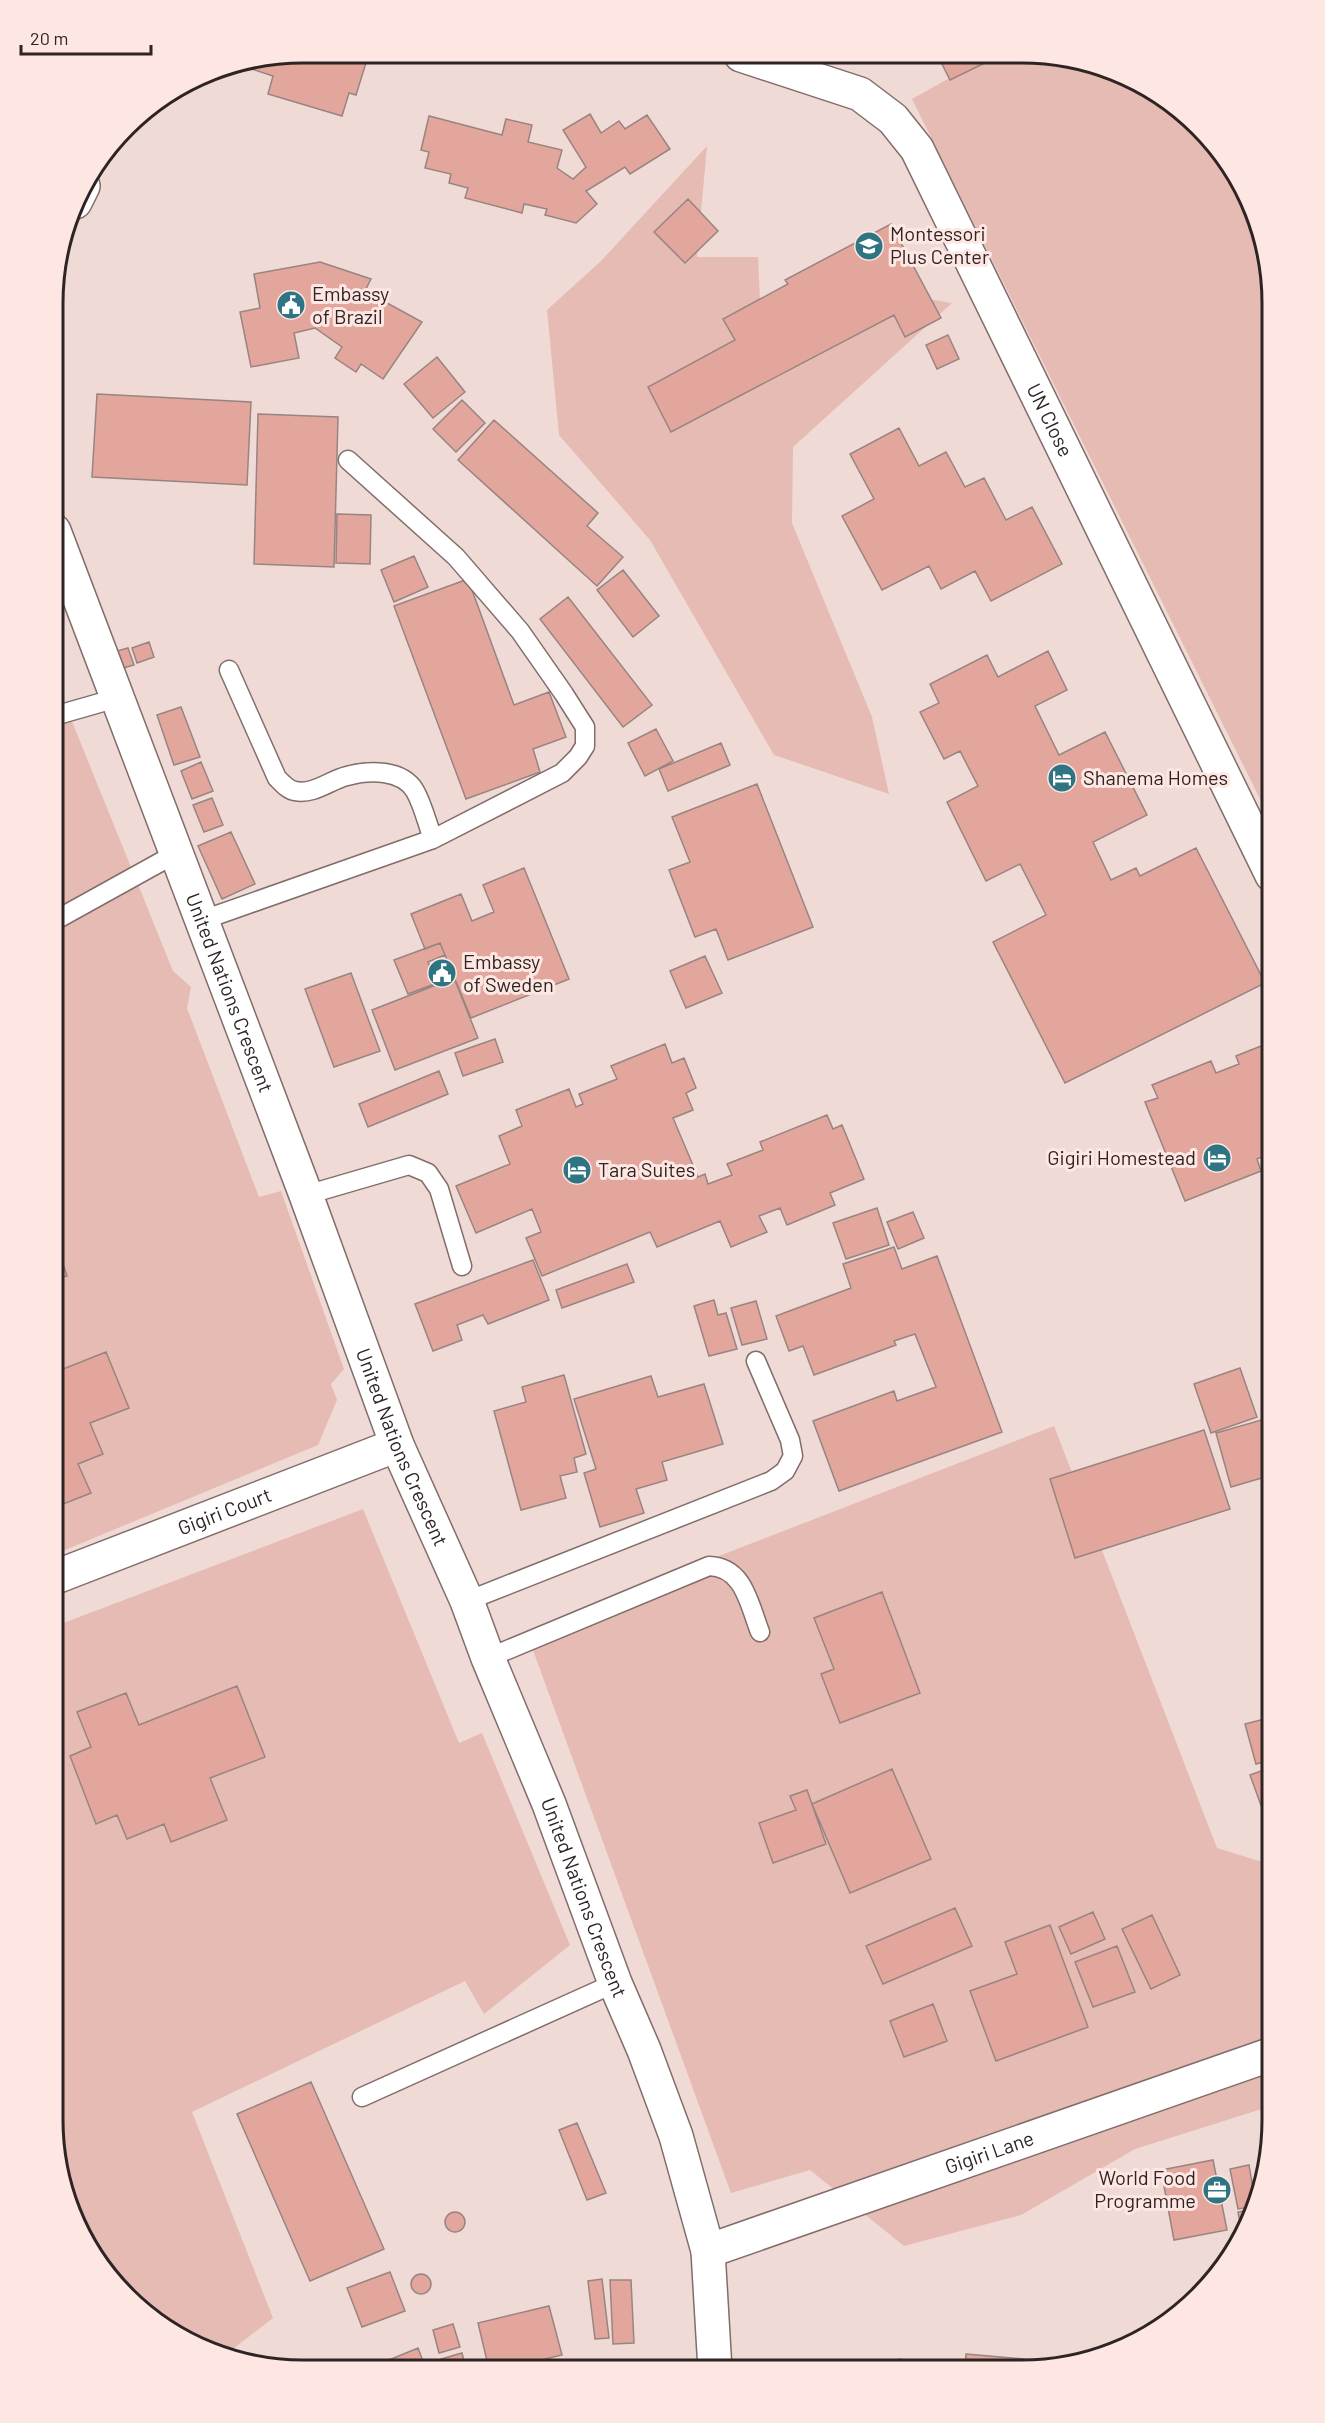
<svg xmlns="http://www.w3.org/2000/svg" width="1325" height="2423" viewBox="0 0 1325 2423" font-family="Barlow,sans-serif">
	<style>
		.green { fill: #e5bbb4 }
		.building { fill: #e3a69c; stroke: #988481; stroke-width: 1.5 }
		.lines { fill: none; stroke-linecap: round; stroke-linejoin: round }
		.lane-casing { stroke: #816d6a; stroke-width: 21 }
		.street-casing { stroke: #816d6a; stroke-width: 36 }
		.lane { stroke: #fff; stroke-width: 18 }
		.street { stroke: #fff; stroke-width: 33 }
		.labels { text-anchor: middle; stroke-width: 6; stroke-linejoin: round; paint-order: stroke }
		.poi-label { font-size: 20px; fill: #2d2423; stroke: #fee7e3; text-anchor: start }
		.street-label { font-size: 20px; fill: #2d2423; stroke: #fee7e3 }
		.rim { fill: none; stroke: #2d2423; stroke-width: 3 }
	</style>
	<rect width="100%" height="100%" fill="#f0dad6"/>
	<path class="green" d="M987,57H1071L1133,78L1187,114L1230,163L1259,222L1272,303V823L912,99Z
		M707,146L697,257H758L761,324L831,283L952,303L793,447L792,523L872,717L889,794L774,755L650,540L559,435L547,310L601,261Z
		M54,677L173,971L191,987L187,1008L259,1197L281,1191L344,1369L331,1384L337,1400L318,1445L53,1555Z
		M1054,1426L1217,1848L1272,1865V2101L1268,2107L1135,2149L1021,2215L904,2246L810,2170L731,2193L526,1631Z
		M363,1509L459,1743L482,1733L570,1945L484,2014L465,1981L192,2112L273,2318L225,2355L192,2345L138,2309L95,2260L66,2201L53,2120V1627Z"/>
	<path class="building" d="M303,52L369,53L356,95L349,93L342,116L268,94L273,76L252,69L254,62Z
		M938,56L997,57L950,80Z
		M590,114L601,133L619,121L625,129L647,115L670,149L630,174L625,167L586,191L597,204L576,223L545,215L547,209L524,204L522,213L465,198L468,188L449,183L451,174L425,168L429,152L421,150L429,116L502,135L506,119L532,125L528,142L562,150L557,168L573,179L586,167L563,130Z
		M688,199L718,231L685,263L654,232Z
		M891,224L941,318L905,337L894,315L671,432L648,387L735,340L723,319L788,284L785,280Z
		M320,262L371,279L365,291L422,322L383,379L361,364L356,372L335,358L342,347L315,328L294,333L299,358L251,367L240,312L260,308L254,274Z
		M948,335L959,359L937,369L926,345Z
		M437,357L465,392L433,418L404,384Z
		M97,394L251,402L247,485L92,477Z
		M462,400L485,423L456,452L433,429Z
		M258,414L338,417L334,567L254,564Z
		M494,420L598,513L587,526L623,557L597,586L458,460Z
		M899,428L919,466L946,452L965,487L984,478L1006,520L1032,507L1062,564L991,601L975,571L941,589L929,566L882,590L842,516L874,499L850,454Z
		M337,514L371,515L370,564L336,563Z
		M414,556L428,587L394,602L381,570Z
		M623,570L659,616L633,637L597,590Z
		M468,579L514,705L549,692L566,737L533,749L540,772L466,799L394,606Z
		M568,597L652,705L623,727L540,619Z
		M149,642L154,657L137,663L132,648Z
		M128,648L134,665L123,668L117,651Z
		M1048,651L1067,690L1035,706L1059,755L1105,732L1147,815L1093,842L1111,880L1136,868L1140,876L1196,848L1265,983L1065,1083L993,942L1046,915L1020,864L986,881L947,802L978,786L960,751L944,759L920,712L939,703L930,684L987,655L998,677Z
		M181,707L200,757L174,765L157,715Z
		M656,729L673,761L645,776L628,743Z
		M721,743L730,765L668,791L659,769Z
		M201,762L213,791L192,799L181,771Z
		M757,784L813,927L728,960L716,929L695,937L669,870L690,862L672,817Z
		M212,798L223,825L204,832L193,805Z
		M231,832L255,884L222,899L198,846Z
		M524,868L569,979L471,1018L440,943L425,949L411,914L461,894L472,921L494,912L483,885Z
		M440,943L445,955L428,962L437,983L408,994L394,960Z
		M705,956L722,993L686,1008L670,971Z
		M351,973L380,1051L334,1067L305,989Z
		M454,978L478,1038L395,1070L372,1010Z
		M495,1039L503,1062L463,1076L455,1053Z
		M665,1044L672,1063L684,1058L696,1088L686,1093L693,1110L673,1118L698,1177L705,1174L708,1184L732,1175L727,1164L763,1150L760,1142L827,1115L833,1129L842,1125L864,1179L830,1193L835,1205L787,1225L780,1208L759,1216L767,1232L731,1247L720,1221L657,1247L650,1232L542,1276L526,1238L541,1232L532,1209L476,1233L456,1186L510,1164L499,1136L522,1126L516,1110L569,1089L576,1107L583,1104L579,1094L617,1079L611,1066Z
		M1266,1044L1272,1059V1155V1153L1257,1159L1261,1171L1185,1201L1145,1102L1158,1098L1152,1085L1211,1061L1216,1073L1239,1064L1236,1056Z
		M439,1071L448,1094L368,1127L359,1104Z
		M877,1208L889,1245L846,1259L833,1223Z
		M913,1212L924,1238L898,1249L887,1222Z
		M54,1237L67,1276L53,1279Z
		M894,1247L902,1269L937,1256L1002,1432L839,1491L813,1421L894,1391L897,1401L936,1387L915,1334L894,1341L896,1345L814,1375L803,1346L789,1351L776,1316L851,1288L843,1264Z
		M533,1260L549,1300L488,1324L483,1315L457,1325L462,1340L433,1351L415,1304Z
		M627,1264L634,1282L562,1308L556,1290Z
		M714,1300L718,1315L726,1313L737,1349L709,1356L694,1306Z
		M756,1301L767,1339L742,1345L731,1308Z
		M106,1352L129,1408L90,1423L103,1454L78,1464L91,1493L53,1508V1373Z
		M1240,1368L1257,1417L1211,1433L1194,1384Z
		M564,1375L586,1454L574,1458L577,1472L560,1476L566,1498L521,1510L494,1411L526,1402L522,1387Z
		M651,1376L658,1397L704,1384L723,1444L662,1462L667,1480L636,1489L644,1513L600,1527L584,1473L596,1469L574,1399Z
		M1272,1417V1475L1231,1487L1216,1433Z
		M1204,1430L1230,1509L1075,1558L1050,1479Z
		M882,1592L920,1693L840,1723L821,1674L834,1669L814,1618Z
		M237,1686L265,1757L210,1778L227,1820L171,1842L164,1824L127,1839L117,1815L96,1824L70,1756L91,1747L77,1712L126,1693L139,1725Z
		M1272,1717V1760L1256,1764L1245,1724Z
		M1272,1767V1805L1262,1808L1250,1775Z
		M892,1769L931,1859L850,1893L812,1804Z
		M807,1790L826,1844L773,1863L759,1823L796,1810L790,1796Z
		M955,1908L972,1946L883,1984L866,1946Z
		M1093,1912L1105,1939L1071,1954L1059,1927Z
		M1152,1915L1180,1975L1151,1989L1122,1929Z
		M1050,1925L1088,2027L996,2061L970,1991L1017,1974L1005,1942Z
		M1117,1946L1135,1992L1093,2007L1075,1962Z
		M933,2004L947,2041L904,2057L890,2021Z
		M311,2082L384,2249L310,2281L237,2114Z
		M577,2123L606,2193L587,2200L559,2130Z
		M1213,2160L1227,2230L1174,2240L1161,2170Z
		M1249,2165L1256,2206L1238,2209L1230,2169Z
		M1255,2209L1247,2228L1241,2229L1238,2212Z
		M445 2222a10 10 0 1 1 20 0a10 10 0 1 1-20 0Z
		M390,2272L405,2311L362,2327L347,2288Z
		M411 2284a10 10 0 1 1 20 0a10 10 0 1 1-20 0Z
		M602,2279L609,2338L595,2339L588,2281Z
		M610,2280H631L634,2343L613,2344Z
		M549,2306L562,2355L503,2369H489L478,2323Z
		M453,2324L460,2347L439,2353L433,2330Z
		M418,2348L426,2369H367Z
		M1090,2350H1118L1103,2357L1090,2359Z
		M462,2353L466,2369H444L441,2359Z
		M966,2354L1024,2359L1023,2370H965Z
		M899,2359L950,2368L949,2370H897Z"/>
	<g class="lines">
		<g class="lane-casing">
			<path id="lane" d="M229,670L277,778C282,783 288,790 295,791C314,795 330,780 347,776C369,770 402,769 415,791C423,805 427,823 433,839
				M54,716L117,698
				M54,921L175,854
				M200,921L433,839L562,773L578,757L585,746V727L564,694L520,631L456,557L348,460
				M306,1195L409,1165L428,1173L439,1189L462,1266
				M467,1601L771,1481L785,1471L793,1456L790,1440L756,1361
				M488,1658L709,1566C744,1567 749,1604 760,1632
				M362,2097L615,1983"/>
		</g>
		<g class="street-casing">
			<g id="street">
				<path id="s1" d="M741,55L860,94L893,119L917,149L1272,875"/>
				<path d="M75,202L83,186"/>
				<path id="s2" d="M54,531L306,1195L397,1445L467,1601L488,1658L549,1804L615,1983L644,2050L676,2136L708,2251L715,2370"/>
				<path id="s3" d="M53,1578L397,1445"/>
				<path id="s4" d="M708,2251L1272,2054"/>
			</g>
		</g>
		<use href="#lane" class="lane"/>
		<use href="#street" class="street"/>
	</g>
	<defs>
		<g id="school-disc" transform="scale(1.5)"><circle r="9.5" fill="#2e7482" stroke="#fee7e3"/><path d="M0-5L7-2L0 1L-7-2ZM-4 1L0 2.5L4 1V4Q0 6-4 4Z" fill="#fff"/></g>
		<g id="civic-disc" transform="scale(1.5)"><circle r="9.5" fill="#2e7482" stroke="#fee7e3"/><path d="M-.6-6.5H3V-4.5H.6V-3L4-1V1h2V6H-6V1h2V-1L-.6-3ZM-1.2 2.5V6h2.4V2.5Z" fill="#fff"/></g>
		<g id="hotel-disc" transform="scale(1.5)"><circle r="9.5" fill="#2e7482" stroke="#fee7e3"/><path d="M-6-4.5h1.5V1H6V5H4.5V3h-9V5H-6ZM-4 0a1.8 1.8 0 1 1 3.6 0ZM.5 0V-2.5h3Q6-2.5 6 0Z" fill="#fff"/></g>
		<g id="office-disc" transform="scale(1.5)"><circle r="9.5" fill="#2e7482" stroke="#fee7e3"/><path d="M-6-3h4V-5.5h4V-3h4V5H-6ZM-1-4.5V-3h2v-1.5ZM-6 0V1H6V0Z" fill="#fff"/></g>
	</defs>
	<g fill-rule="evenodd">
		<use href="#school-disc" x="869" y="246"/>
		<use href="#civic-disc" x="291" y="305"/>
		<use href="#hotel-disc" x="1062" y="778"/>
		<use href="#civic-disc" x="442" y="973"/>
		<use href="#hotel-disc" x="1217" y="1158"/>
		<use href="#hotel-disc" x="577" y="1170"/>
		<use href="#office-disc" x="1217" y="2190"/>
	</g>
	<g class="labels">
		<g class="poi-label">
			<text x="890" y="241">Montessori<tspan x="890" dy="23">Plus Center</tspan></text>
			<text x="312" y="301">Embassy<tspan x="312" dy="23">of Brazil</tspan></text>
			<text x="1083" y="785">Shanema Homes</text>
			<text x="463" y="969">Embassy<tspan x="463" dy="23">of Sweden</tspan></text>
			<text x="1196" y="1165" text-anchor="end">Gigiri Homestead</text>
			<text x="598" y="1177">Tara Suites</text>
			<text x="1196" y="2185" text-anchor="end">World Food<tspan x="1196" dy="23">Programme</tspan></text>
		</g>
		<g class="street-label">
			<text dy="7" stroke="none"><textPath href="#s1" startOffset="507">UN Close</textPath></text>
			<text dy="7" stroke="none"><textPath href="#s2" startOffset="494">United Nations Crescent</textPath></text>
			<text dy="7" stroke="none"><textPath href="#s2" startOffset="980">United Nations Crescent</textPath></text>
			<text dy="7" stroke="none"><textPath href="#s3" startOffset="184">Gigiri Court</textPath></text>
			<text dy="7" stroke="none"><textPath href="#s2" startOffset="1466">United Nations Crescent</textPath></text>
			<text dy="7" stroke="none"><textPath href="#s4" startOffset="298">Gigiri Lane</textPath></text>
		</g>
	</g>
	<path d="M0 0H1325V2423H0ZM303 63H1022A240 240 0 0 1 1262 303V2120A240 240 0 0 1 1022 2360H303A240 240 0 0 1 63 2120V303A240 240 0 0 1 303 63Z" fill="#fee7e3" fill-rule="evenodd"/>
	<path class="rim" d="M303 63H1022A240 240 0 0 1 1262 303V2120A240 240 0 0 1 1022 2360H303A240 240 0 0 1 63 2120V303A240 240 0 0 1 303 63Z"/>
	<path d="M21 45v9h130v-9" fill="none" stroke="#2d2423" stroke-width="3"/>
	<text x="30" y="45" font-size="18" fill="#2d2423" stroke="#fee7e3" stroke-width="4.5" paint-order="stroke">20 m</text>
</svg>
